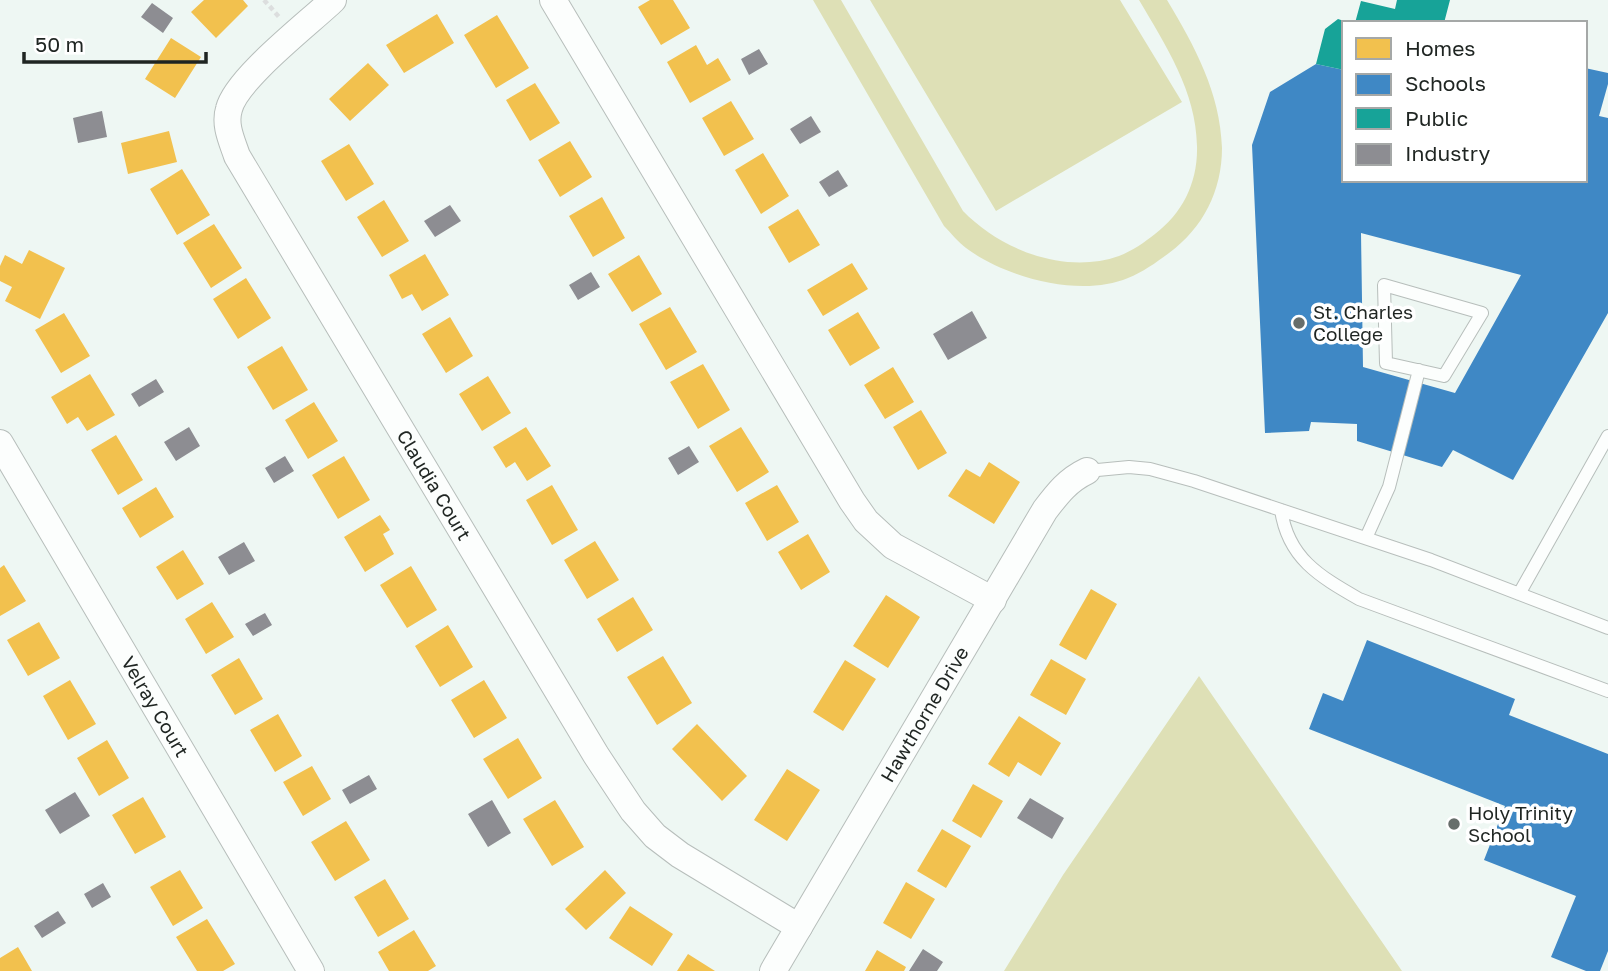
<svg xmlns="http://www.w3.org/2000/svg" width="1608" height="971" viewBox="0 0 1608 971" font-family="'Golos Text',sans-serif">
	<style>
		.green { fill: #dee0b6 }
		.homes { fill: #f2c14e }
		.schools { fill: #3f88c5; fill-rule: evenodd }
		.public { fill: #17a398 }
		.industry { fill: #8d8d92 }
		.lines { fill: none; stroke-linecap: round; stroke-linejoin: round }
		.lane-casing { stroke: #b7bebb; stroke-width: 14 }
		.street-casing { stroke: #b7bebb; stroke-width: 28 }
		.path { stroke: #dcdede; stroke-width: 4.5; stroke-dasharray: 5 3.5; stroke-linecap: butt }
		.lane { stroke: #fcfefd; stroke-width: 12 }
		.street { stroke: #fcfefd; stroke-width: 26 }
		.poi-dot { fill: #676e6b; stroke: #fff; stroke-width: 2.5 }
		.labels { text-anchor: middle; stroke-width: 7; stroke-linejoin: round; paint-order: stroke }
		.poi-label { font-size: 19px; fill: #1f2522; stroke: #fff; text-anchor: start }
		.street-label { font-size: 19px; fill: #1f2522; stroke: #fff }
	</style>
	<rect width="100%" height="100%" fill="#eef7f3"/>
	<path class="green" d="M813,0H841L963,211C1001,250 1065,275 1119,256C1132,251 1145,242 1155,234C1183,213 1198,182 1197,146C1196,91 1166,46 1139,0H1167C1195,47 1220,92 1222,148C1222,191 1203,228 1169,253C1157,262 1143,272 1128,278C1081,298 1006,278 966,248C958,242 951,233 944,226Z
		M870,0H1120L1182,102L996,211Z
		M1199,676L1402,971H1004L1063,875Z"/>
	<path class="homes" d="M204,0H243L248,6L216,38L191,12Z
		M650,0H673L690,28L661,45L638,7Z
		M437,14L454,43L404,73L386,45Z
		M497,15L529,68L496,88L464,35Z
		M171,38L201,57L175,98L145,79Z
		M696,45L707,65L718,58L731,80L690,103L667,62Z
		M368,63L389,85L350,121L329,99Z
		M535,83L560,123L530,141L506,100Z
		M731,101L754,139L724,156L702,118Z
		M169,131L177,162L128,174L121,143Z
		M570,141L592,177L560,197L538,160Z
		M349,144L374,184L346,201L321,161Z
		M763,153L789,196L761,214L735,170Z
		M182,169L210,215L177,235L150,189Z
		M602,197L625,238L593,257L569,216Z
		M384,200L409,241L382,257L357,217Z
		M798,209L820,245L789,263L768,227Z
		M214,224L242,268L211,288L183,243Z
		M29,250L65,268L40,319L5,301L12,287L0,281V266L5,255L22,264Z
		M425,254L449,295L422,311L412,294L402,299L389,275Z
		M639,255L662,294L632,312L608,274Z
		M852,263L868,289L823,316L807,290Z
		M246,278L271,318L238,339L213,299Z
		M670,307L697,352L666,370L639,324Z
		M858,312L880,348L850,366L828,330Z
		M64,313L90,356L61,373L35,330Z
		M450,317L473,356L446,373L422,334Z
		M282,346L308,390L273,410L247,367Z
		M703,364L730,410L698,429L670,382Z
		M893,367L914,402L885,419L864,385Z
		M90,374L115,415L87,431L78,417L67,424L51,397Z
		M488,376L511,413L482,431L459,394Z
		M314,402L338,441L308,459L285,420Z
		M921,410L947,453L918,470L893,427Z
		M526,427L551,466L527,481L515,462L506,468L493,447Z
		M741,427L769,472L737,492L709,446Z
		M116,435L143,480L118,495L91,450Z
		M344,456L370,500L338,519L312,475Z
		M989,462L1020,482L994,524L948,496L966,469L980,477Z
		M552,485L578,530L552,545L526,500Z
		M777,485L799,522L767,541L745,503Z
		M156,487L174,517L140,538L122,508Z
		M380,515L390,530L383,534L394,554L365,572L344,537Z
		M808,534L830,572L801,590L778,552Z
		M595,541L619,580L587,599L564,560Z
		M183,550L204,584L177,600L156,567Z
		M4,565L26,601L0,616V568Z
		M411,566L437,610L407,628L380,585Z
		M1091,589L1117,604L1086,660L1059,645Z
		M886,595L920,617L888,668L853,646Z
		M633,597L653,630L617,652L597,619Z
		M212,602L234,637L206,654L185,619Z
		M39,622L60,658L28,676L7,640Z
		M448,625L473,667L440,687L415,646Z
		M663,656L692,703L657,725L627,677Z
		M239,658L263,699L235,715L211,675Z
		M1051,659L1086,679L1066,715L1030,695Z
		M845,660L876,679L843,731L813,712Z
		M70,680L96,724L68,740L43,696Z
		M484,680L507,718L474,738L451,700Z
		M278,714L302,756L275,772L250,730Z
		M1019,716L1061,743L1041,776L1018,762L1009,777L988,764Z
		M697,724L747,776L722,801L672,749Z
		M518,738L542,778L508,799L483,759Z
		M107,740L129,778L99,796L77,758Z
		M312,766L331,799L303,816L283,782Z
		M787,769L820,790L787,841L754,820Z
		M973,784L1003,801L981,838L952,821Z
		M143,797L166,837L135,854L112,815Z
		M555,800L584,847L552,866L523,819Z
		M346,821L370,860L335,881L311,842Z
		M942,829L971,846L946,888L917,871Z
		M180,870L203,908L173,926L150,887Z
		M605,870L626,893L586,930L565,909Z
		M385,879L409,919L378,937L354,897Z
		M906,882L935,899L911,939L883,923Z
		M630,906L673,934L652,966L609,938Z
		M207,919L235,964L223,971H197L176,937Z
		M414,930L436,966L428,971H389L378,952Z
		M18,947L32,971H0V958Z
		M877,950L906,967L904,971H865Z
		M688,954L715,971H677Z"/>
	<path class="schools" d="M1316,64L1344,70V180H1585V68L1608,73V84L1599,116L1608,118V313L1513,480L1453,450L1442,467L1357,441V424L1311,422L1309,431L1265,433L1252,145L1270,92ZM1361,233L1521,275L1455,393L1363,367Z
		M1367,640L1515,699L1509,715L1608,754V951L1600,971H1586L1551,957L1576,896L1484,860L1505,806L1309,729L1323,693L1343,701Z"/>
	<path class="public" d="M1397,0H1450L1444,23H1355L1361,1L1395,9Z
		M1338,19L1344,21V70L1316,64L1325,29Z"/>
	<path class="industry" d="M152,3L173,18L163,33L141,17Z
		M759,49L768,64L749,75L741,59Z
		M102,111L107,137L78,143L73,118Z
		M811,116L821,132L800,144L790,129Z
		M838,170L848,186L829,197L819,182Z
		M450,205L461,221L435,237L424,221Z
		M591,272L600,287L578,300L569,285Z
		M972,311L987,338L948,360L933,334Z
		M156,379L164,392L139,407L131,394Z
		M189,427L200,446L176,461L164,442Z
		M689,446L699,462L678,475L668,458Z
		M285,456L294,471L274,483L265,468Z
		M244,542L255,561L229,575L218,557Z
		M265,613L272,625L253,636L245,624Z
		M369,775L377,789L350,804L342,790Z
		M75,792L90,816L60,834L45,810Z
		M1030,798L1064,818L1052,839L1017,818Z
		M492,800L511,833L488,847L468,814Z
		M103,883L111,897L92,908L84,894Z
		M58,911L66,923L42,938L34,926Z
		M923,949L943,962L937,971H909Z"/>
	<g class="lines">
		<g class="lane-casing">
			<path id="lane" d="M1384,285L1482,313L1444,376L1386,363Z
				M1087,471L1129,467L1150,469L1194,481L1431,560L1608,628
				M1281,510C1288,558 1319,576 1359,599L1608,691
				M1366,538L1389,487L1419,370
				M1519,594L1608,436"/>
		</g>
		<g class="street-casing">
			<g id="street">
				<path id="s1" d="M333,0C309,23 236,79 229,109C224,125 232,141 237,156L596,755L633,811L655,836L680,855L799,927"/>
				<path d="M553,0L852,501L866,521L893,546L993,600"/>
				<path id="s2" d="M0,443L311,971"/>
				<path id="s3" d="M773,971L1045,510C1058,493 1068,480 1087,471"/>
			</g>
		</g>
		<path class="path" d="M264,0L280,18"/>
		<use href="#lane" class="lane"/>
		<use href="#street" class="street"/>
	</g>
	<g class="poi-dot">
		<circle cx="1299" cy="323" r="7"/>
		<circle cx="1454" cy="824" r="7"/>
	</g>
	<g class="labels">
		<g class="poi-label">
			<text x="1313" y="319">St. Charles<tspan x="1313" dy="22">College</tspan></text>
			<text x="1468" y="820">Holy Trinity<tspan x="1468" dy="22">School</tspan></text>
		</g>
		<g class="street-label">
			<text dy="7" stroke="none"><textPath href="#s1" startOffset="584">Claudia Court</textPath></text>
			<text dy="7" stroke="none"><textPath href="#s2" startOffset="306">Velray Court</textPath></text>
			<text dy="7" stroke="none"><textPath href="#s3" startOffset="298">Hawthorne Drive</textPath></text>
		</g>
	</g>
	<rect x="1342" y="21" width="245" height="161" fill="#ffffff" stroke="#a5a8a7" stroke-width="2"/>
	<rect x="1356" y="38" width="35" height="21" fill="#f2c14e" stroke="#a5a8a7" stroke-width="2"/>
	<text x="1405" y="56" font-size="21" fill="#1f2522">Homes</text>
	<rect x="1356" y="74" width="35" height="21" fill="#3f88c5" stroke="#a5a8a7" stroke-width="2"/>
	<text x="1405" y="91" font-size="21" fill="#1f2522">Schools</text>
	<rect x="1356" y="108" width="35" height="21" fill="#17a398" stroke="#a5a8a7" stroke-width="2"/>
	<text x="1405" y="126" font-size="21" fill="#1f2522">Public</text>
	<rect x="1356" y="144" width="35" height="21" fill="#8d8d92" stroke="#a5a8a7" stroke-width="2"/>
	<text x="1405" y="161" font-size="21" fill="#1f2522">Industry</text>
	<path d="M24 52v10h182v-10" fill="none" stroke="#1f2522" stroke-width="3.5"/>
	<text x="35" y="52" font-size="21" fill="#1f2522" stroke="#ffffff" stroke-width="5" paint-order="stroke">50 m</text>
</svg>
